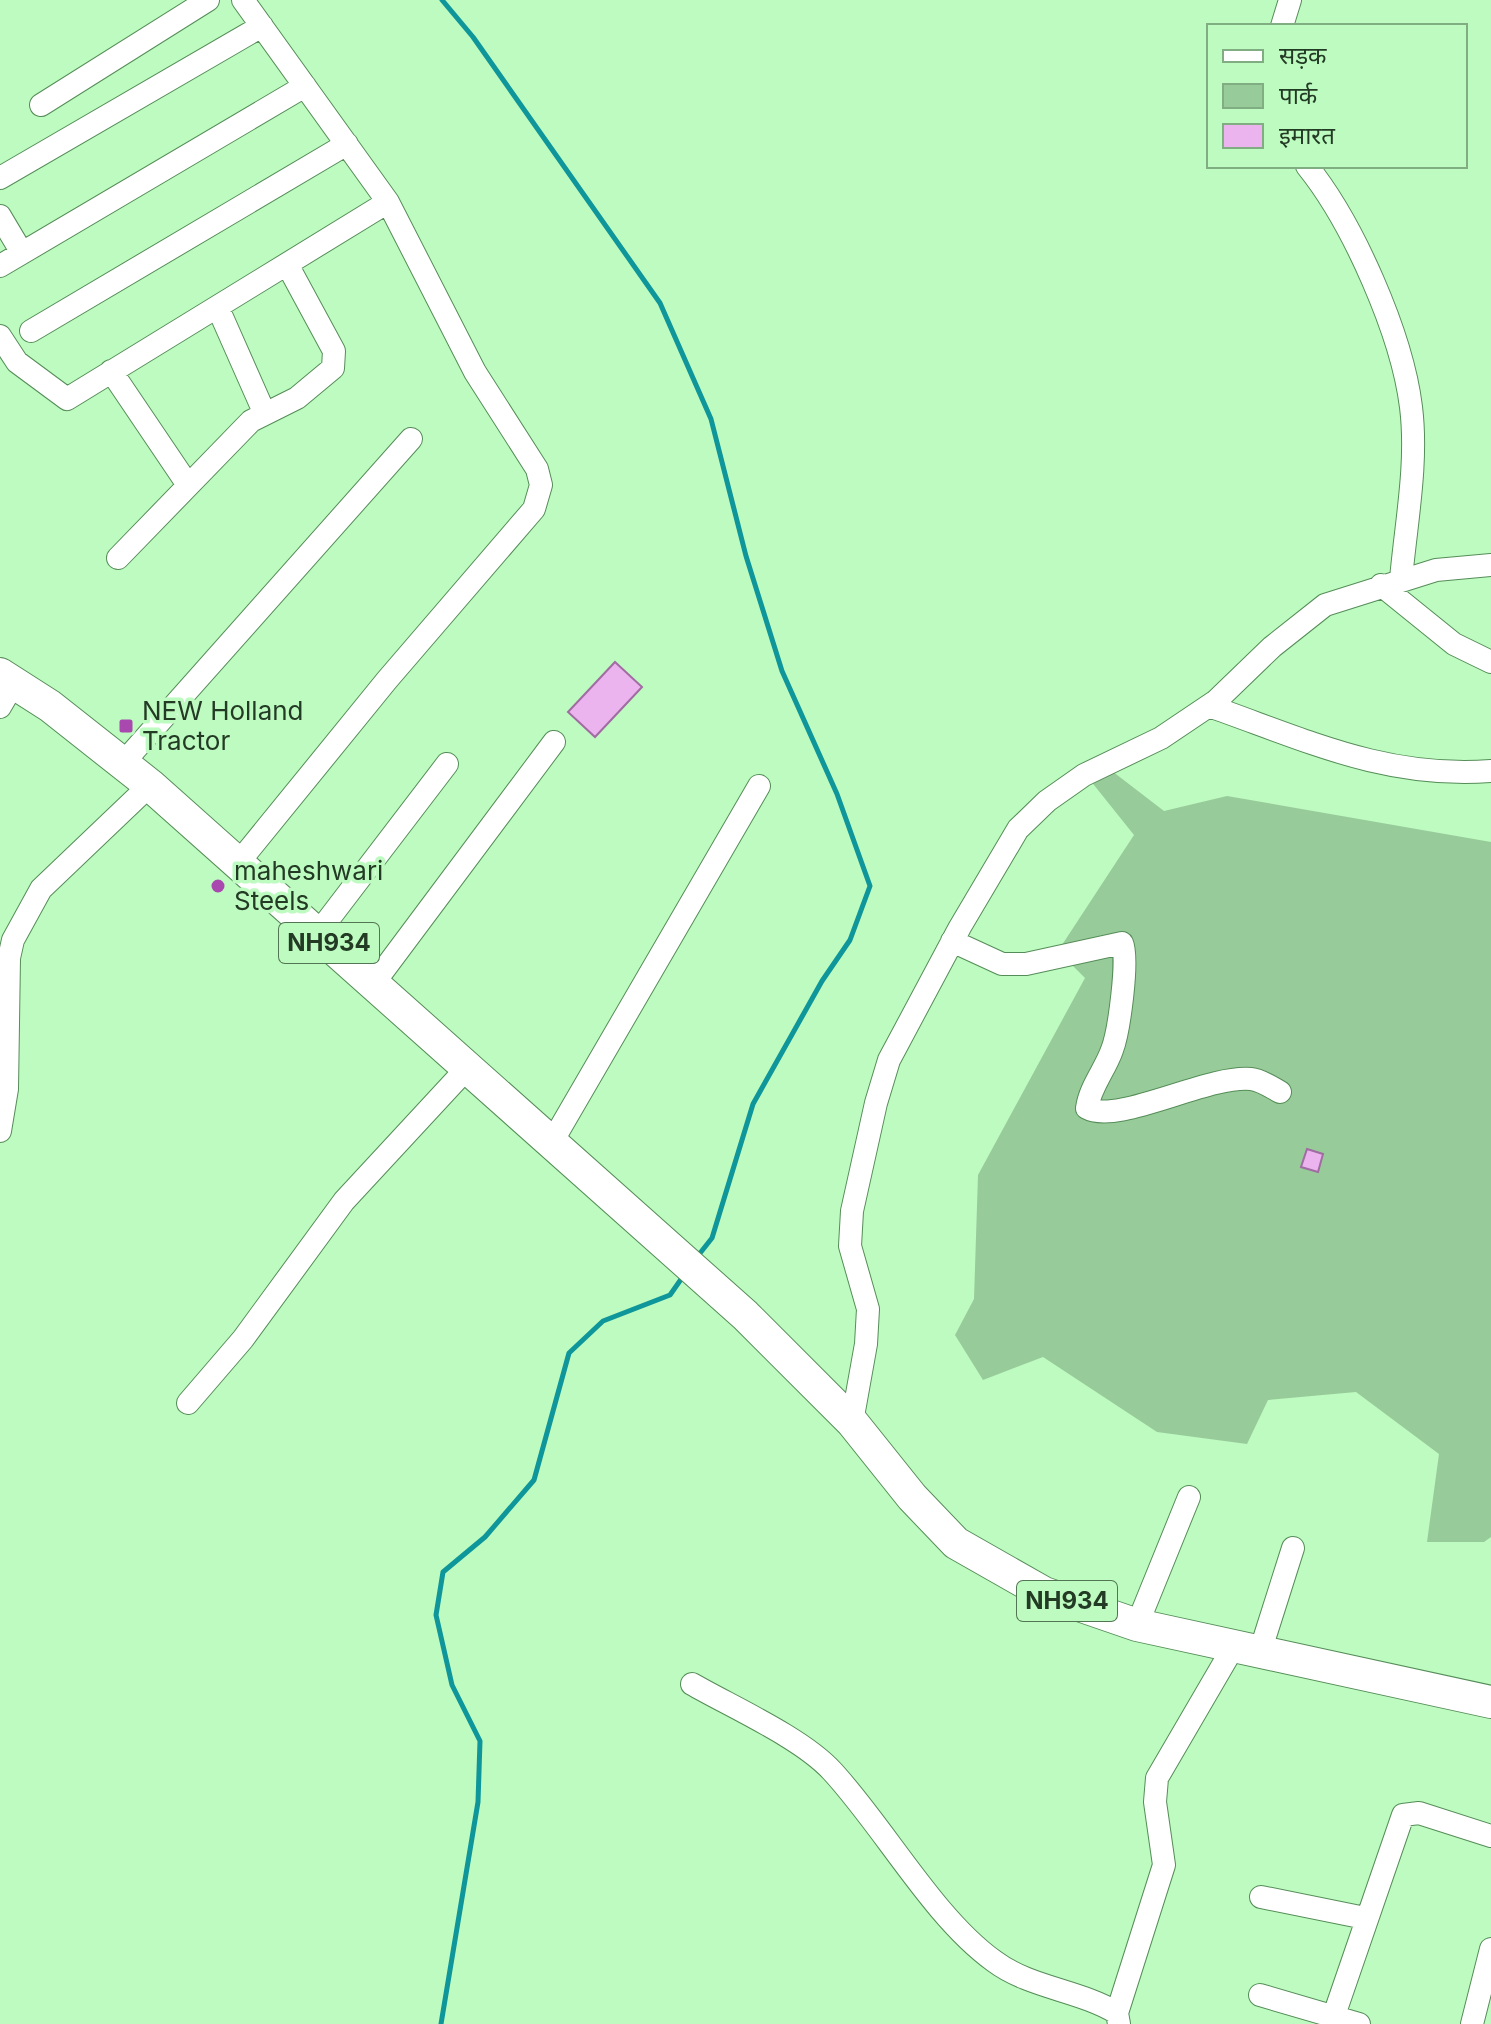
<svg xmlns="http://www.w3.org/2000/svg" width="1491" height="2024" viewBox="0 0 1491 2024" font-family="Inter,'Noto Sans Devanagari',sans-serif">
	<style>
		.green { fill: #98cb9a }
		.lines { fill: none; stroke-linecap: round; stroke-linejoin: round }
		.stream { stroke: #0e969a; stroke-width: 5 }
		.building { fill: #ecb4ee; stroke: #a06ca2; stroke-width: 2 }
		.minor-casing { stroke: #558d58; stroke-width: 24 }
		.highway-casing { stroke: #558d58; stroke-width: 34 }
		.minor { stroke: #fff; stroke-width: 22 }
		.highway { stroke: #fff; stroke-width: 32 }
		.poi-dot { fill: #a948af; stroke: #befbc0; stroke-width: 3 }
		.labels { text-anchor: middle; stroke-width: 7; stroke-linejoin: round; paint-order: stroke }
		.shield { fill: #befbc0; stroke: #527553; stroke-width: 2 }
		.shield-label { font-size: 24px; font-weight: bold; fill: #233b24 }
		.poi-label { font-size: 26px; fill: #233b24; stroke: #befbc0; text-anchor: start }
	</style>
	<rect width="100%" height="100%" fill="#befbc0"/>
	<path class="green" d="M1108,768L1164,811L1227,796L1491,842V1537L1484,1542H1427L1439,1454L1356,1392L1268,1400L1247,1444L1157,1432L1043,1357L983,1380L955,1335L974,1299L978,1175L1085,978L1058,951L1134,835L1090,780Z"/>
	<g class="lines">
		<path class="stream" d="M442,0L473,37L660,303L711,419L746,556L782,671L837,794L870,886L850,940L822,981L753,1104L712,1238L697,1257
			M441,2024L478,1802L480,1741L452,1685L436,1615L443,1572L485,1537L534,1480L569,1353L603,1321L670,1295L684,1275"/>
	</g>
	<path class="building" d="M615,662L642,687L595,737L568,712Z
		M1307,1149L1323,1154L1318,1172L1301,1167Z"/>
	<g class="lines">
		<g class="minor-casing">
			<path id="minor" d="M1282,26L1290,0
				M41,105L208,0
				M1307,166C1353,223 1402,334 1411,407C1418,463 1406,523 1401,579
				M0,178L262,26
				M0,216L22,253
				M0,266L305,86
				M218,308L264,412
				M31,331L347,144
				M0,336L17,362L67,399L388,202
				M111,371L188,485
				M118,558L251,421L297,398L333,368L334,351L288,266
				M1381,585L1454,644L1491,662
				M1209,706C1306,740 1386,779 1491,771
				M0,707L14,683
				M123,763L411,439
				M239,862L387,680L534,509L541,485L537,469L475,372L388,202L243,0
				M318,933L447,764
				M952,941L1002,964H1026L1122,943C1129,959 1119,1032 1112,1050C1105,1070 1090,1087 1087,1108C1117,1125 1207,1075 1251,1079C1261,1080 1271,1087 1280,1092
				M374,983L554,742
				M0,1131L7,1089L9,958L13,940L41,889L150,785
				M552,1142L759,786
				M188,1403L243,1339L344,1201L469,1066
				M852,1422L866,1344L868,1309L850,1246L852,1211L876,1103L889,1060L960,927L1018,829L1047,801L1084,775L1161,738L1216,701L1272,647L1325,605L1436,570L1491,565
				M1137,1625L1189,1497
				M1260,1652L1293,1548
				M692,1684C732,1707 802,1738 832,1771C884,1827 933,1917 994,1961C1030,1988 1079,1990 1117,2013L1119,2024
				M1261,1897L1365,1918
				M1260,1995L1359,2024
				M1117,2013L1164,1865L1155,1802L1157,1778L1234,1646
				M1331,2024L1403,1815L1419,1813L1491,1836
				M1472,2024L1491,1949"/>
		</g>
		<g class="highway-casing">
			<path id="highway" d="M0,674L50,706L150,785L745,1315L852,1422L912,1497L956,1543L1044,1593L1137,1625L1491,1702"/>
		</g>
		<use href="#minor" class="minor"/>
		<use href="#highway" class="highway"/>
	</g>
	<g class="poi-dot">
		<rect x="118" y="718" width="16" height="16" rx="4"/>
		<circle cx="218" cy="886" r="8"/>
	</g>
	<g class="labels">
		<g class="shield">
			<rect x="279" y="923" width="100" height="40" rx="6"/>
			<rect x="1017" y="1581" width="100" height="40" rx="6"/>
		</g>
		<g class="shield-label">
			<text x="329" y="951">NH934</text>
			<text x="1067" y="1609">NH934</text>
		</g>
		<g class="poi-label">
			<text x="142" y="720">NEW Holland<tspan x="142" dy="30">Tractor</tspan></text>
			<text x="234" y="880">maheshwari<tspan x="234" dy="30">Steels</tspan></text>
		</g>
	</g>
	<rect x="1207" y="24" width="260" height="144" fill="#befbc0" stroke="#80ae82" stroke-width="2"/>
	<rect x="1223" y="50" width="40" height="12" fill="#ffffff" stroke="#80ae82" stroke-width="2"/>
	<text x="1279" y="64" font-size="24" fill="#233b24">सड़क</text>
	<rect x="1223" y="84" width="40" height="24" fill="#98cb9a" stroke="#80ae82" stroke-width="2"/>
	<text x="1279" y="104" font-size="24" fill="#233b24">पार्क</text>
	<rect x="1223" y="124" width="40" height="24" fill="#ecb4ee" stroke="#80ae82" stroke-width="2"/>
	<text x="1279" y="144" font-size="24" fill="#233b24">इमारत</text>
</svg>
